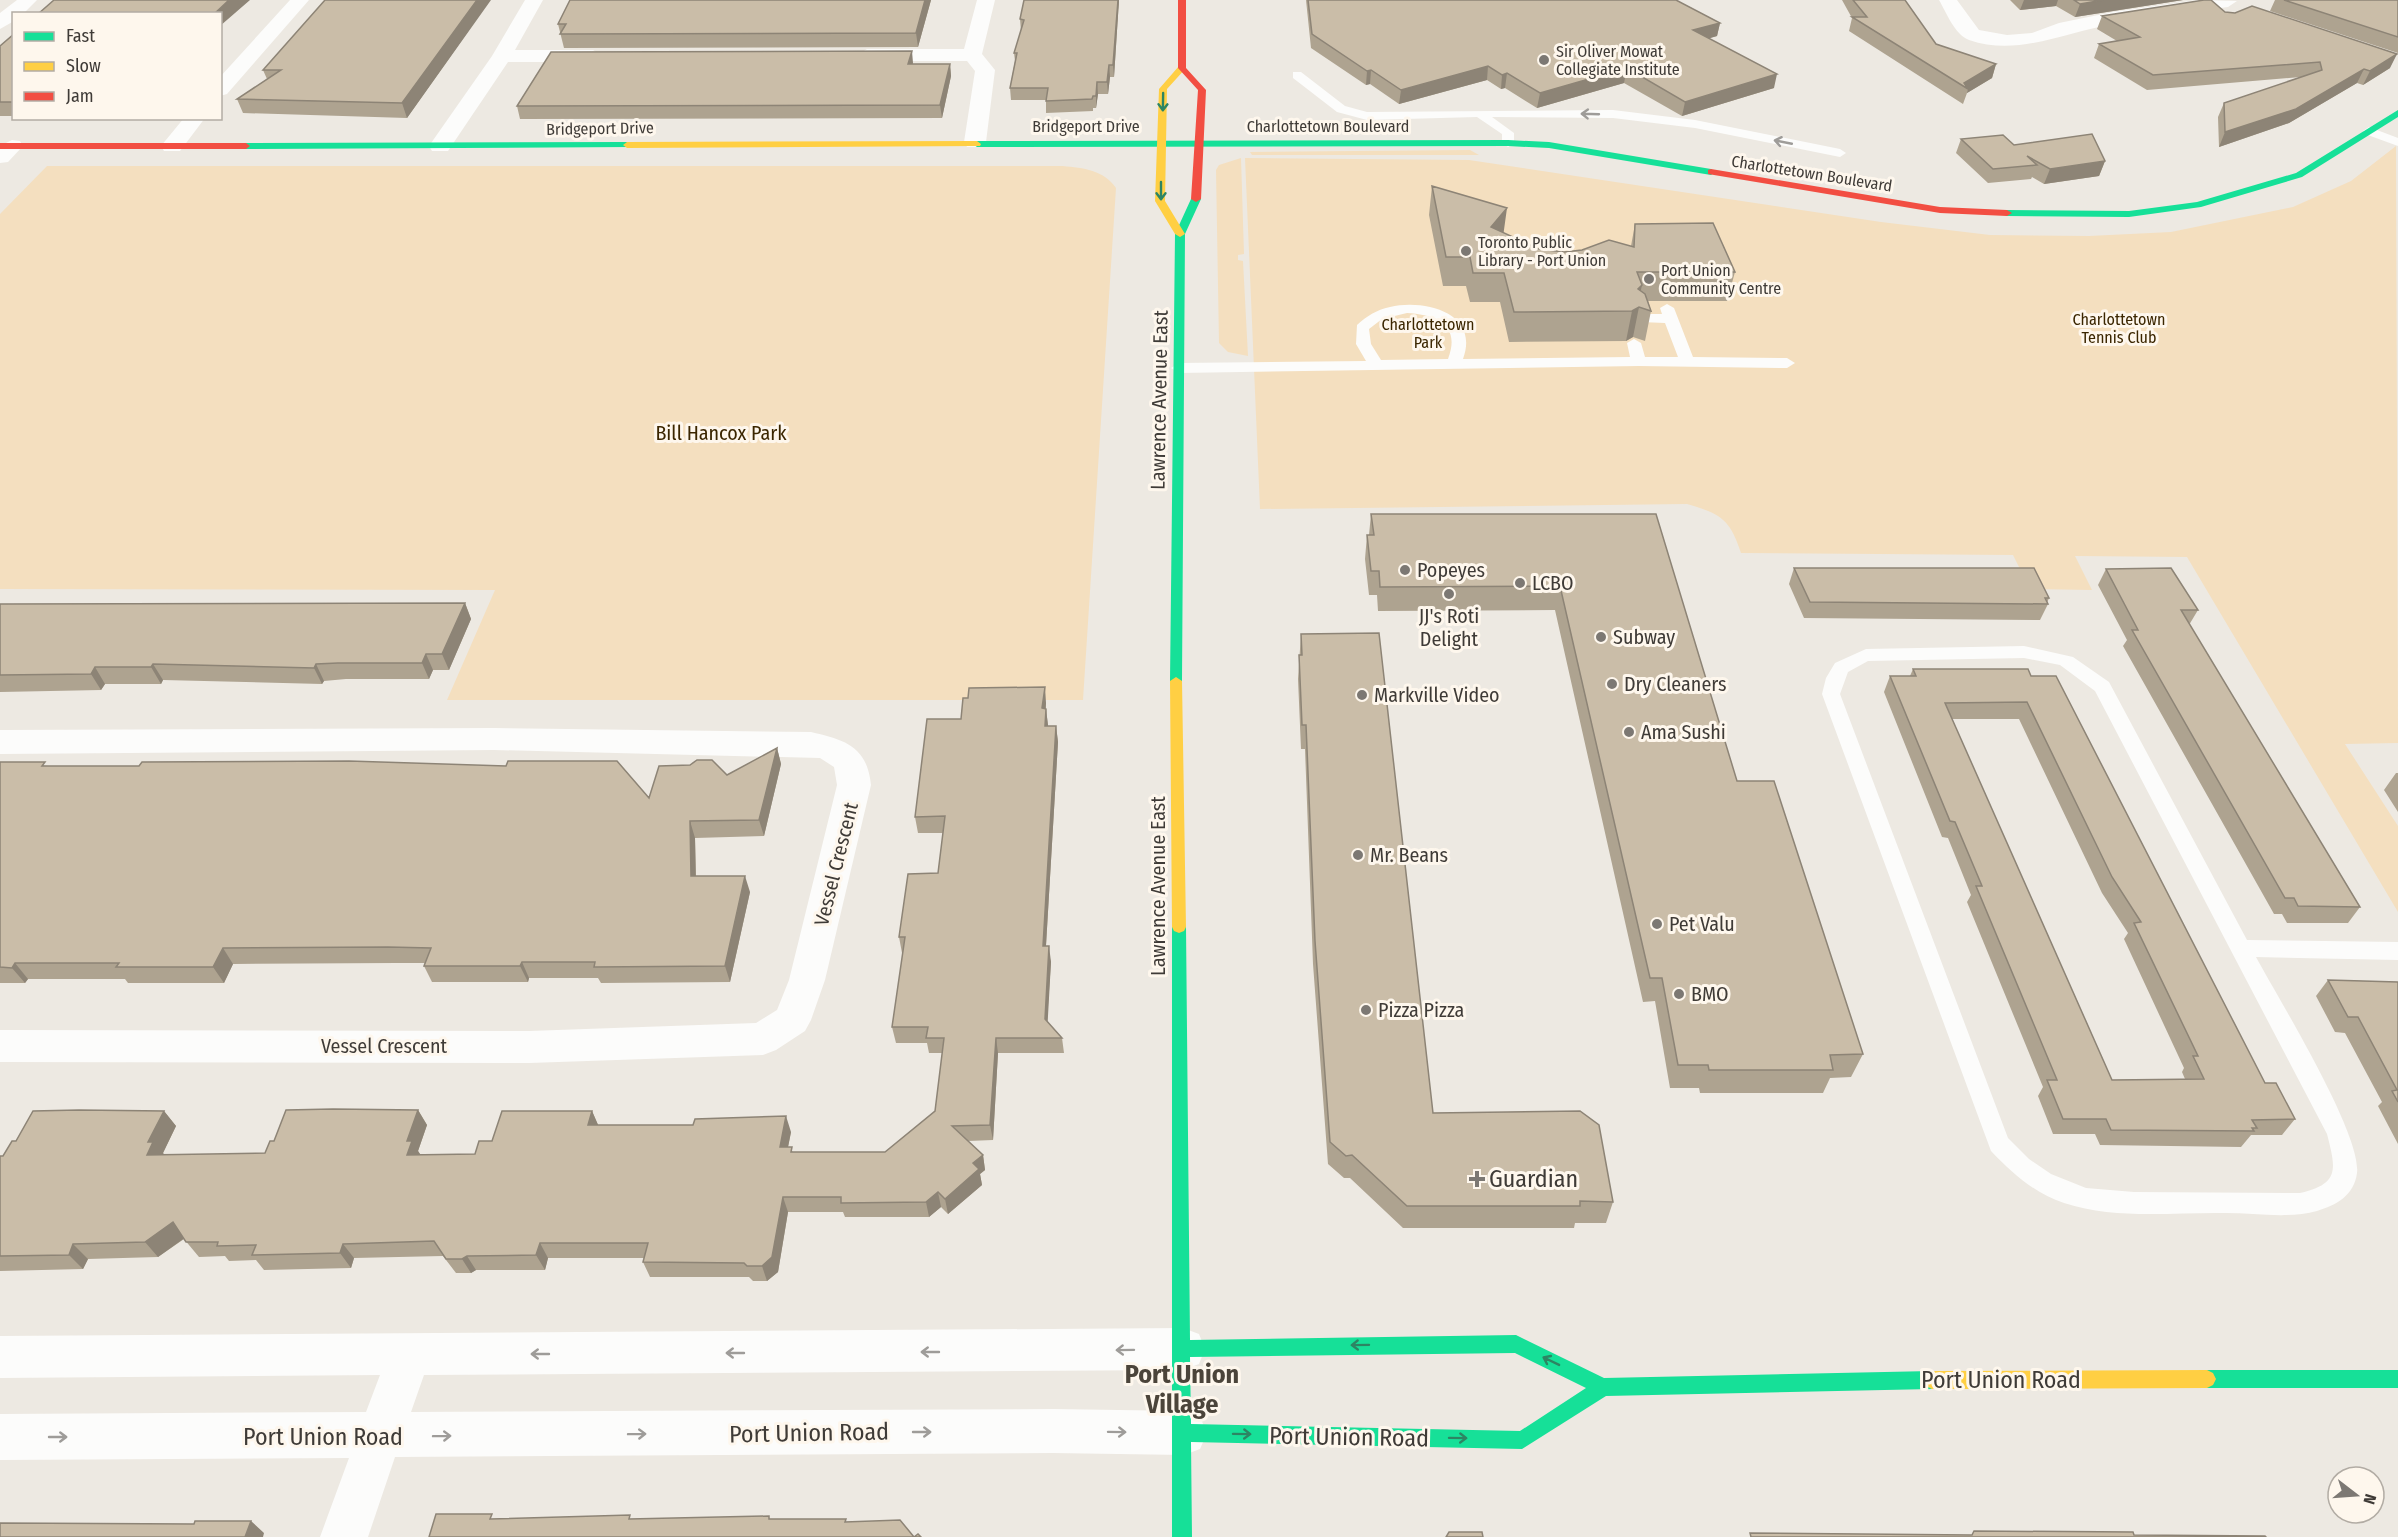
<svg xmlns="http://www.w3.org/2000/svg" width="2398" height="1537" viewBox="0 0 2398 1537" font-family="'Fira Sans Condensed',sans-serif">
	<style>
		.green { fill: #f4dfbf }
		.lines { fill: none; stroke-linecap: round; stroke-linejoin: round }
		.lane { fill: #fcfcfb; fill-rule: evenodd }
		.street { fill: #fcfcfb; fill-rule: evenodd }
		.fast { fill: #16e098; fill-rule: evenodd }
		.slow { fill: #ffcf43; fill-rule: evenodd }
		.jam { fill: #f24e42; fill-rule: evenodd }
		.wall { fill: #aea390; fill-rule: evenodd }
		.shaded-wall { fill: #8d8476 }
		.building { fill: #cabda8; stroke: #8d8476; stroke-width: 1.5; fill-rule: evenodd }
		.oneway { stroke: #2d8563 }
		.oneway2 { stroke: #9e9c99 }
		.poi-dot { fill: #7c7873; stroke: #fef7ed; stroke-width: 2 }
		.labels { text-anchor: middle; stroke-width: 6; stroke-linejoin: round; paint-order: stroke }
		.far-poi-label { font-size: 16px; fill: #3f3b37; stroke: #fef7ed; text-anchor: start }
		.far-street-label { font-size: 16px; fill: #3f3b37; stroke: #fef7ed }
		.far-park-label { font-size: 16px; fill: #3b2600; stroke: #fef7ed }
		.street-label { font-size: 20px; fill: #3f3b37; stroke: #fef7ed }
		.park-label { font-size: 20px; fill: #3b2600; stroke: #fef7ed }
		.poi-label { font-size: 20px; fill: #3f3b37; stroke: #fef7ed; text-anchor: start }
		.near-poi-label { font-size: 24px; fill: #3f3b37; stroke: #fef7ed; text-anchor: start }
		.near-street-label { font-size: 24px; fill: #3f3b37; stroke: #fef7ed }
		.near-neighbourhood-label { font-size: 26px; font-weight: bold; fill: #4b443a; stroke: #fef7ed }
	</style>
	<rect width="100%" height="100%" fill="#ede9e2"/>
	<path class="green" d="M2396,146L2398,743L2345,744L2398,826V912L2187,557L2075,556L2092,590L2030,589L2013,555L1741,553C1730,519 1721,514 1687,504L1260,509L1245,158L1469,160L1881,222L1990,235L2089,236L2171,232L2293,207L2351,181Z
		M1470,150L1479,155H1252L1250,152Z
		M1241,158L1244,254L1238,255V260L1243,261L1248,356L1228,352L1219,343L1216,170L1219,165Z
		M47,166H1063C1083,168 1104,170 1116,188L1083,700H447L495,590L0,589V214Z"/>
	<g class="lines">
		<path class="lane" d="M1293,72H1301L1345,106L1367,112L1613,110L1695,120L1840,149L1846,153L1840,157L1695,128L1613,118L1492,117L1514,133V143L1508,147L1502,143V134L1477,117L1367,120L1337,112L1293,78Z
			M2369,127L2398,138V146L2365,134L2363,131Z
			M1667,304L1674,308L1693,357L1787,358L1795,363L1787,368L1639,366L1179,373L1171,368L1179,363L1366,361L1356,344L1357,325C1367,316 1376,310 1390,307C1425,299 1480,313 1463,359L1630,357L1627,343L1634,339L1641,343L1645,357H1678L1665,323L1641,322L1634,318L1641,314H1662L1660,308ZM1407,313C1437,315 1461,325 1448,359L1381,360L1371,344L1369,329L1382,319Z
			M2024,646L2073,657L2109,682L2247,940L2398,942V960L2256,957C2278,998 2362,1134 2357,1173C2354,1196 2336,1205 2317,1211C2289,1219 2255,1213 2226,1213C2172,1212 2116,1220 2064,1203C2034,1193 2012,1173 1991,1151L1822,694L1826,678L1835,663L1866,649ZM2024,658L2060,665L2095,691L2327,1134C2336,1169 2340,1184 2300,1193L2134,1192L2086,1188L2051,1174L2029,1159L2008,1138L1840,694L1848,672L1868,661Z"/>
		<path class="street" d="M17,0H37L23,14H14V21L0,29V13Z
			M290,0H309L227,94L220,96V77Z
			M525,0H543L515,50H593L603,56L593,62H508L448,151H432L429,146L492,56Z
			M977,0H995L982,54L995,70L986,142L983,147H967L964,142L975,71L967,61H867L857,55L867,49H964Z
			M1939,0H1957L1979,30L2007,35L2032,33L2059,23L2113,12L2197,0L2237,1L2228,7C2190,12 2152,17 2114,24C2065,32 2018,57 1969,40C1955,35 1946,12 1939,0Z
			M184,118H205L180,151H164L161,146Z
			M12,140L20,141L23,146L8,162L0,163V146Z
			M494,728L811,732C845,740 867,746 871,785L825,980L811,1020L805,1031L776,1050L763,1055L529,1063L0,1062V1030L529,1031L756,1023L777,1010L789,980L837,785L834,767L820,758L494,750L0,754V730Z
			M1183,1328L1199,1334L1205,1349L1199,1364L1183,1370L424,1375L411,1412L1053,1409L1184,1411L1200,1417L1207,1433L1200,1449L1184,1455L1053,1453L395,1457L368,1537H320L349,1458L0,1460V1414L366,1412L380,1375L0,1378V1336Z"/>
		<path class="fast" d="M2398,110V117L2302,177L2201,207L2129,217L2007,216L2002,213L2007,210L2129,211L2197,202L2296,173Z
			M1508,140L1549,142L1711,169L1715,172L1711,175L1549,148L1508,146L977,147L973,144L977,141Z
			M627,142L631,145L630,147L246,149L242,146L246,143Z
			M1196,196L1201,199L1185,234L1182,681L1176,685L1170,681L1175,234L1191,199Z
			M1179,921L1184,923L1186,927L1190,1340L1516,1335L1604,1378L1932,1371L1938,1374L1941,1380L1938,1386L1932,1389L1606,1396L1522,1449L1191,1442L1192,1537H1172V927L1174,923ZM1515,1353L1586,1388L1520,1431L1191,1424L1190,1357Z
			M2207,1370H2398V1388H2207L2201,1385L2198,1379L2201,1373Z"/>
		<path class="slow" d="M1179,66L1186,68L1167,89L1165,201L1185,234L1180,237L1175,234L1155,201L1159,89Z
			M977,141L981,144L980,146L627,148L623,145L627,142Z
			M1176,677L1182,681L1186,927L1184,931L1179,933L1174,931L1172,927L1170,681Z
			M2207,1370L2213,1373L2216,1379L2213,1385L2207,1388L1932,1389L1926,1386L1923,1380L1926,1374L1932,1371Z"/>
		<path class="jam" d="M1178,0H1186V68L1206,90L1201,199L1196,202L1191,199L1198,90L1178,68Z
			M0,143H246L250,146L246,149H0Z
			M1711,169L1940,207L2007,210L2012,213L2007,216L1940,213L1708,174V170Z"/>
	</g>
	<path class="wall" d="M570,0H931L918,47L564,48L558,24Z
		M1119,0L1114,77H1110L1108,94H1098L1096,108H1093V111L1046,113V100H1011L1010,88L1015,61L1014,53L1021,31L1020,19Z
		M1306,0H1676L1720,23L1717,36L1709,38L1774,88L1682,116L1624,83L1537,108L1505,88L1501,89L1487,80L1399,104L1370,84L1366,85L1311,48Z
		M1842,0H1905L1936,44L1996,64L1992,78L1967,93L1963,104L1849,31L1852,18Z
		M2010,0H2183L2075,17L2056,6L2020,10Z
		M2275,0H2398V53L2270,11Z
		M2225,12L2390,68L2363,85L2357,83L2289,123L2219,147L2218,117L2224,103L2301,77L2147,90L2094,58L2099,44L2117,41L2097,29L2102,16Z
		M469,30L407,118L243,113L237,99L267,79L263,70Z
		M14,34V116H0V46Z
		M913,64H950L951,76L942,118L520,119L517,106Z
		M1961,139L2014,145L2105,161L2099,176L2044,184L2032,177L2031,179L1988,183L1956,153Z
		M1432,186L1504,233L1539,249L1564,252L1631,246L1635,224L1735,272L1727,301H1648L1651,311L1645,341L1633,337L1626,341L1509,342L1500,302H1470L1466,286H1443L1429,215Z
		M1371,514H1656L1737,781L1863,1054L1851,1077L1830,1078L1823,1093H1700L1699,1088H1670L1655,1001L1643,1002L1555,610L1378,611L1377,595H1369L1365,559L1367,535H1369Z
		M1794,568L2049,598L2047,603L2048,604L2040,620L1804,618L1789,584Z
		M2106,569L2198,610L2189,625L2360,907L2348,923H2287L2282,914H2274L2123,646L2127,640L2098,585Z
		M465,603L471,619L449,670H433L429,679H346L324,681L322,684L163,680L161,684H105L101,690L0,692V604Z
		M1301,634L1433,1113L1613,1202L1606,1223H1575L1574,1228H1403L1350,1178H1344L1328,1164L1313,964L1305,749H1301L1298,679Z
		M1913,669L2031,676L2265,1083L2295,1119L2282,1135H2251L2241,1147L2100,1145L2095,1134H2053L2038,1096L2043,1087L1967,902L1971,895L1948,838L1942,837L1884,692L1890,676H1910ZM1952,719H2019L2102,893L2128,933L2124,939L2184,1068L2182,1072L2185,1079L2112,1080Z
		M1046,703V709L1048,726H1056L1058,742L1046,946L1051,962L1047,1021L1062,1038L1064,1053H998L993,1140L968,1141L983,1155L985,1170L980,1174L982,1185L948,1214L941,1207L929,1217H845L843,1212H788L778,1272L767,1281H753L749,1277H650L643,1262L644,1258H548L545,1270H476L471,1273H456L443,1256L354,1258L351,1268L264,1270L256,1260L229,1261L225,1256L199,1257L184,1239L158,1257L88,1259L83,1269L0,1271V1156H3L16,1141L164,1111L176,1126L163,1153L164,1155L265,1153L274,1141L418,1110L427,1125L418,1151L420,1154H475L492,1141L592,1111L598,1125L791,1132L788,1147L793,1152H885L935,1111L943,1053H929L927,1043H896L892,1027L903,953H902L899,937L938,873L943,833H918L915,817L961,719Z
		M777,748L781,764L764,836L695,838L696,876L750,892L730,982L601,983L598,978H529L528,982H432L424,966L425,963H396L233,964L224,983H128L125,979H28L25,983H0V762L48,766L649,798L727,775Z
		M2396,773H2398V812L2384,790Z
		M2328,980L2398,982V1144L2378,1106L2382,1102L2345,1033L2335,1032L2316,996Z"/>
	<path class="shaded-wall" d="M229,0H250L220,26V14H214Z
		M477,0H491L407,118L402,103Z
		M925,0H931L918,47L916,33Z
		M1118,0H1119L1114,77L1113,65Z
		M2024,0H2058L2056,6L2020,10Z
		M2103,0H2183L2075,17L2080,4Z
		M1720,23L1717,36L1691,44L1693,30Z
		M912,51L913,63L909,76L908,64Z
		M2397,54L2390,68L2363,85L2370,71Z
		M950,64L951,76L942,118L940,105Z
		M1996,64L1992,78L1967,93L1968,89L1964,83Z
		M1109,65L1110,77L1108,94L1107,82Z
		M1488,66L1487,80L1399,104L1401,90Z
		M1627,68L1624,83L1537,108L1540,93Z
		M2364,69L2357,83L2289,123L2219,147L2225,132Z
		M1371,70L1370,84L1366,85L1367,71Z
		M1507,73L1505,88L1501,89L1502,75Z
		M1777,74L1774,88L1682,116L1685,102Z
		M1097,82L1098,94L1096,108V96Z
		M2105,161L2099,176L2044,184L2050,169Z
		M1507,208L1503,237L1491,227Z
		M1642,285L1637,309L1639,307L1633,337L1626,341L1632,311L1638,289Z
		M465,603L471,619L449,670L442,654Z
		M426,654L433,670L429,679L422,663Z
		M153,664L163,680L161,684L151,667Z
		M316,664L324,681L322,684L314,668Z
		M95,667L105,684L101,690L91,674Z
		M1045,687L1046,703L1044,725L1042,708Z
		M1046,709L1048,725L1047,742L1045,726Z
		M1056,726L1058,742L1045,962L1043,946Z
		M777,748L781,764L764,836L759,820Z
		M690,821L695,838L696,892L691,876Z
		M745,876L750,892L730,982L725,966Z
		M1049,946L1051,962L1047,1034L1045,1019Z
		M223,948L233,964L224,983L213,967Z
		M522,962L529,978L528,982L520,966Z
		M15,963L28,979L25,983L12,968Z
		M996,1038L998,1053L993,1140L990,1125Z
		M418,1110L427,1125L418,1151L422,1157L407,1155V1141Z
		M164,1111L176,1126L163,1153L166,1157L147,1155L148,1142Z
		M592,1111L599,1127L588,1125Z
		M786,1116L791,1132L785,1162L780,1147Z
		M983,1155L985,1170L980,1174L982,1185L948,1214L945,1199L973,1163Z
		M938,1192L941,1207L929,1217L926,1202Z
		M783,1197L788,1212L778,1272L767,1281L762,1266Z
		M173,1222L186,1237L158,1257L145,1242Z
		M540,1243L548,1258L545,1270L536,1255Z
		M73,1244L88,1259L83,1269L69,1255Z
		M343,1244L354,1258L351,1268L340,1253Z
		M467,1256L476,1270L471,1273L462,1259Z
		M251,1521L264,1533L263,1537H245Z"/>
	<path class="building" d="M54,0H229L214,14H38Z
		M325,0H477L402,103L237,99L281,70H263Z
		M570,0H925L916,33L560,34L566,24H558Z
		M1024,0H1118L1113,65H1109L1107,82H1097L1096,96H1093L1092,99L1046,101L1048,88H1010L1017,53H1014L1024,20L1020,19Z
		M1308,0H1676L1720,23L1693,30L1777,74L1685,102L1627,68L1540,93L1507,73L1502,75L1488,66L1401,90L1371,70L1367,71L1312,34Z
		M1853,0H1905L1936,44L1996,64L1964,83L1968,89L1852,17H1867Z
		M2074,0H2103L2080,4Z
		M2204,0H2211L2225,12L2235,13L2252,6L2397,54L2370,71L2364,69L2296,109L2225,132L2224,103L2322,70L2320,62L2153,75L2099,44L2140,37L2102,16Z
		M2284,0H2398V37Z
		M14,34V102H0V46Z
		M912,51L908,64H950L940,105L517,106L551,52Z
		M2092,134L2105,161L2050,169L2027,156L2037,165L1993,169L1961,139L2003,135L2014,145Z
		M1432,186L1507,208L1491,227L1539,249L1564,252L1582,250L1609,240L1634,247L1635,224L1713,223L1735,272H1637L1642,285L1638,289L1645,294L1651,311L1639,307L1632,311L1514,312L1504,273H1473L1470,257H1446Z
		M1371,514H1656L1737,781H1774L1863,1054L1830,1055L1833,1070H1709L1708,1065H1678L1662,978H1650L1560,586L1380,587L1379,571H1371L1367,535H1374Z
		M1794,568H2034L2049,598H2045L2048,604L1810,602Z
		M2171,568L2198,610H2181L2360,907L2298,906L2294,898H2285L2132,630H2138L2106,569Z
		M465,603L442,654H426L422,663H338L316,664L314,668L153,664L151,667H95L91,674L0,675V604Z
		M1379,633L1433,1113L1580,1111L1599,1125L1613,1202L1580,1201V1206H1407L1352,1155L1346,1156L1330,1142L1315,941L1306,725H1302L1299,655H1302L1301,634Z
		M1913,669H2028L2031,676H2056L2265,1083H2276L2295,1119L2252,1120L2257,1128H2252L2254,1131L2111,1130L2106,1119H2063L2047,1080H2057L1976,886H1982L1955,822L1950,821L1890,676H1916ZM2027,702L2112,877L2141,922L2134,923L2198,1056H2193L2204,1079L2112,1080L1945,703Z
		M1045,687L1042,708L1046,709L1045,726H1056L1043,946H1049L1045,1019L1062,1038H996L990,1125L952,1126L983,1155L973,1163L979,1169L945,1199L938,1192L926,1202L841,1203V1197H783L772,1257L762,1266H747L744,1263L643,1262L648,1243H540L536,1255L467,1256L462,1259H446L434,1241L343,1244L340,1253L252,1255L256,1245L217,1246L218,1242H186L173,1222L145,1242L73,1244L69,1255L0,1256V1156H3L12,1141H16L33,1111L79,1110L164,1111L148,1142H153L147,1155L265,1153L270,1141H274L286,1110L333,1109L418,1110L407,1141H412L407,1155L475,1154L479,1141H492L502,1111H592L588,1125H693L695,1119L786,1116L780,1147H792L791,1152H885L935,1111L944,1038H926L928,1027H892L905,937H899L908,874L938,873L945,816L915,817L927,719H961L963,698H968L969,688Z
		M777,748L759,820L690,821L691,876H745L725,966L594,967L595,962H522L520,966H424L431,948L388,947L223,948L213,967H116L119,963H15L12,968L0,967V762H45L42,766H139L142,762L349,761L506,766L508,761H617L649,798L659,766L690,765L697,760H712L727,775Z
		M2328,980L2398,982V1102L2392,1091L2397,1090L2358,1017H2348Z
		M436,1514H492L490,1519L630,1515L629,1519L769,1516V1519H846L845,1522L900,1520L914,1537L918,1534L921,1537H429Z
		M195,1521H251L245,1537H0V1523L194,1524Z
		M1974,1531L2133,1532L2134,1535L2265,1536L2266,1537H1751L1750,1533L1972,1535Z
		M1449,1532H1482L1483,1537H1446Z"/>
	<defs><path id="oneway-shaft" d="M-6 0H5M1.5-3L5.5 0L1.5 3" fill="none" stroke-width="1.6" stroke-linecap="round" stroke-linejoin="round" transform="scale(1.5)"/></defs>
	<g class="oneway">
		<use href="#oneway-shaft" transform="translate(1163 102) rotate(91)"/>
		<use href="#oneway-shaft" transform="translate(1161 191) rotate(90)"/>
		<use href="#oneway-shaft" transform="translate(1360 1345) rotate(179)"/>
		<use href="#oneway-shaft" transform="translate(1551 1361) rotate(-154)"/>
		<use href="#oneway-shaft" transform="translate(1242 1434) rotate(1)"/>
		<use href="#oneway-shaft" transform="translate(1458 1438) rotate(1)"/>
	</g>
	<g class="oneway2">
		<use href="#oneway-shaft" transform="translate(1590 114) rotate(-178)"/>
		<use href="#oneway-shaft" transform="translate(1783 142) rotate(-169)"/>
		<use href="#oneway-shaft" transform="translate(1125 1350) rotate(179)"/>
		<use href="#oneway-shaft" transform="translate(930 1352) rotate(180)"/>
		<use href="#oneway-shaft" transform="translate(735 1353) rotate(180)"/>
		<use href="#oneway-shaft" transform="translate(540 1354) rotate(180)"/>
		<use href="#oneway-shaft" transform="translate(922 1432)"/>
		<use href="#oneway-shaft" transform="translate(1117 1432) rotate(1)"/>
		<use href="#oneway-shaft" transform="translate(637 1434) rotate(-1)"/>
		<use href="#oneway-shaft" transform="translate(442 1436) rotate(-1)"/>
		<use href="#oneway-shaft" transform="translate(58 1437)"/>
	</g>
	<g class="poi-dot">
		<circle cx="1544" cy="60" r="6"/>
		<circle cx="1466" cy="251" r="6"/>
		<circle cx="1649" cy="279" r="6"/>
		<circle cx="1405" cy="570" r="6"/>
		<circle cx="1520" cy="583" r="6"/>
		<circle cx="1449" cy="594" r="6"/>
		<circle cx="1601" cy="637" r="6"/>
		<circle cx="1612" cy="684" r="6"/>
		<circle cx="1362" cy="695" r="6"/>
		<circle cx="1629" cy="732" r="6"/>
		<circle cx="1358" cy="855" r="6"/>
		<circle cx="1657" cy="924" r="6"/>
		<circle cx="1679" cy="994" r="6"/>
		<circle cx="1366" cy="1010" r="6"/>
		<path d="M1474 1170h6v6h6v6h-6v6h-6v-6h-6v-6h6z"/>
	</g>
	<g class="labels">
		<g class="far-poi-label">
			<text x="1556" y="57">Sir Oliver Mowat<tspan x="1556" dy="18">Collegiate Institute</tspan></text>
			<text x="1478" y="248">Toronto Public<tspan x="1478" dy="18">Library - Port Union</tspan></text>
			<text x="1661" y="276">Port Union<tspan x="1661" dy="18">Community Centre</tspan></text>
		</g>
		<g class="far-street-label">
			<text x="1086" y="132">Bridgeport Drive</text>
			<text x="1328" y="132">Charlottetown Boulevard</text>
			<text transform="translate(600 128) rotate(-1)" y="6">Bridgeport Drive</text>
			<text transform="translate(1812 173) rotate(9)" y="6">Charlottetown Boulevard</text>
		</g>
		<g class="far-park-label">
			<text x="2119" y="325">Charlottetown<tspan x="2119" dy="18">Tennis Club</tspan></text>
			<text x="1428" y="330">Charlottetown<tspan x="1428" dy="18">Park</tspan></text>
		</g>
		<g class="street-label">
			<text transform="translate(1159 400) rotate(-89)" y="7">Lawrence Avenue East</text>
			<text transform="translate(836 864) rotate(-76)" y="7">Vessel Crescent</text>
			<text transform="translate(1158 886) rotate(-90)" y="7">Lawrence Avenue East</text>
			<text x="384" y="1053">Vessel Crescent</text>
		</g>
		<g class="park-label">
			<text x="721" y="440">Bill Hancox Park</text>
		</g>
		<g class="poi-label">
			<text x="1417" y="577">Popeyes</text>
			<text x="1532" y="590">LCBO</text>
			<text x="1449" y="623" text-anchor="middle">JJ's Roti<tspan x="1449" dy="23">Delight</tspan></text>
			<text x="1613" y="644">Subway</text>
			<text x="1624" y="691">Dry Cleaners</text>
			<text x="1374" y="702">Markville Video</text>
			<text x="1641" y="739">Ama Sushi</text>
			<text x="1370" y="862">Mr. Beans</text>
			<text x="1669" y="931">Pet Valu</text>
			<text x="1691" y="1001">BMO</text>
			<text x="1378" y="1017">Pizza Pizza</text>
		</g>
		<g class="near-poi-label">
			<text x="1489" y="1187">Guardian</text>
		</g>
		<g class="near-street-label">
			<text x="2001" y="1388">Port Union Road</text>
			<text transform="translate(809 1433) rotate(-1)" y="8">Port Union Road</text>
			<text x="323" y="1445">Port Union Road</text>
			<text transform="translate(1349 1437) rotate(1)" y="8">Port Union Road</text>
		</g>
		<g class="near-neighbourhood-label">
			<text x="1182" y="1383">Port Union<tspan x="1182" dy="30">Village</tspan></text>
		</g>
	</g>
	<rect x="12" y="12" width="210" height="108" fill="#fef7ed" stroke="#b2aca4" stroke-width="1.5"/>
	<rect x="24" y="32" width="30" height="9" fill="#16e098" stroke="#b2aca4" stroke-width="1.5"/>
	<text x="66" y="42" font-size="18" fill="#3f3b37">Fast</text>
	<rect x="24" y="62" width="30" height="9" fill="#ffcf43" stroke="#b2aca4" stroke-width="1.5"/>
	<text x="66" y="72" font-size="18" fill="#3f3b37">Slow</text>
	<rect x="24" y="92" width="30" height="9" fill="#f24e42" stroke="#b2aca4" stroke-width="1.5"/>
	<text x="66" y="102" font-size="18" fill="#3f3b37">Jam</text>
	<g transform="translate(2356 1495) rotate(107)"><circle r="28" fill="#fef7ed" stroke="#b2aca4" stroke-width="1.5"/>
	<path d="M0-4.5L10 22L0 15L-10 22Z" fill="#7c7873"/>
	<text y="-9" font-size="16" font-weight="bold" text-anchor="middle" fill="#3f3b37">N</text>
	</g>
</svg>
